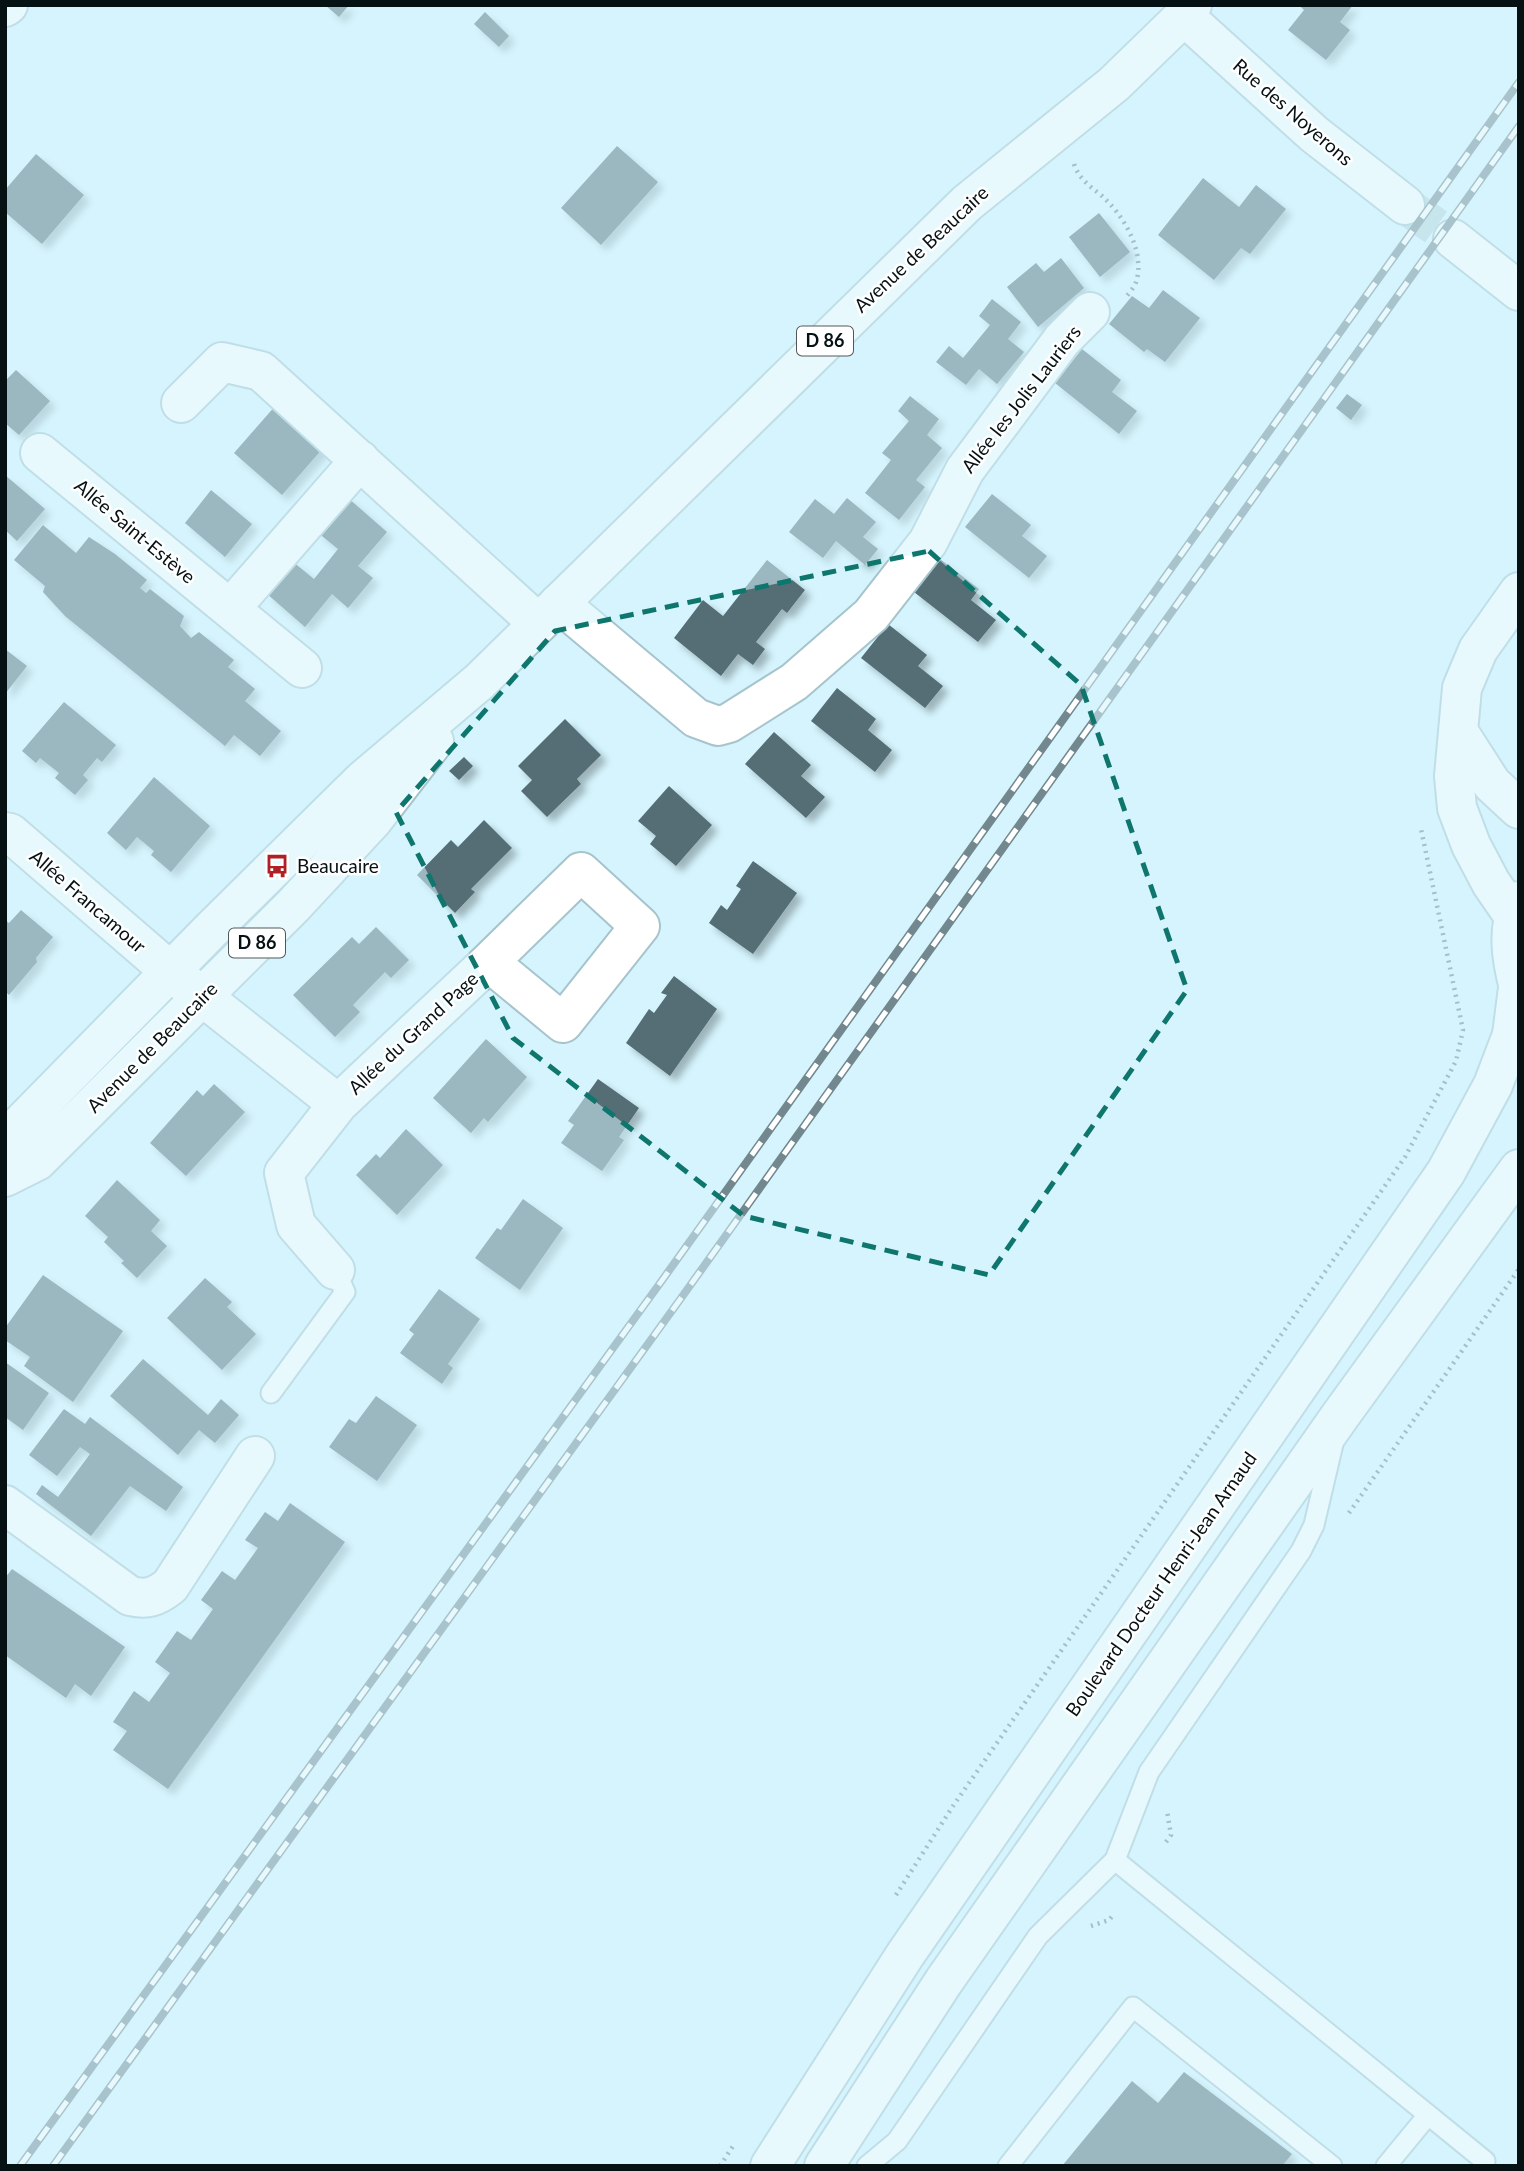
<svg xmlns="http://www.w3.org/2000/svg" width="1524" height="2171" viewBox="0 0 1524 2171" font-family="Lato,sans-serif">
	<style>
		.building { fill: #546e76; filter: url(#shadow) }
		.lines { fill: none; stroke-linecap: round; stroke-linejoin: round }
		.minor-tunnel { stroke: #b6d2da; stroke-width: 38; stroke-dasharray: 38 19; stroke-linecap: butt }
		.service-casing { stroke: #a6c4cc; stroke-width: 23 }
		.minor-casing { stroke: #a6c4cc; stroke-width: 42 }
		.tertiary-casing { stroke: #a6c4cc; stroke-width: 42 }
		.primary-casing { stroke: #a6c4cc; stroke-width: 42 }
		.path { stroke: #6b7f85; stroke-width: 4.5; stroke-dasharray: 2 5; stroke-linecap: butt }
		.service { stroke: #fff; stroke-width: 19 }
		.minor { stroke: #fff; stroke-width: 38 }
		.tertiary { stroke: #fff; stroke-width: 38 }
		.primary { stroke: #fff; stroke-width: 38 }
		.rail-casing { stroke: #72888e; stroke-width: 8 }
		.rail { stroke: #fff; stroke-width: 5; stroke-dasharray: 16; stroke-linecap: butt }
		.marked { fill: none; stroke: #0f766e; stroke-width: 5; stroke-dasharray: 14 9; stroke-linejoin: round }
		.labels { text-anchor: middle; stroke-width: 5; stroke-linejoin: round; paint-order: stroke }
		.shield { fill: #fff; stroke: #51585a; stroke-width: 2 }
		.shield-label { font-size: 18px; font-weight: bold; fill: #061114 }
		.street-label { font-size: 19px; fill: #061114; stroke: #fff }
		.poi-label { font-size: 19px; fill: #061114; stroke: #fff; text-anchor: start }
	</style>
	<defs>
		<filter id="shadow"><feDropShadow dx="6" dy="6" stdDeviation="3.5" flood-color="#0004"/></filter>
	</defs>
	<rect width="100%" height="100%" fill="#d5f4fd"/>
	<path class="building" d="M325,5H349L339,17Z
		M1299,5H1353L1340,22L1350,30L1326,60L1288,30L1304,10Z
		M485,12L509,36L499,47L474,24Z
		M617,146L658,182L601,245L561,208Z
		M36,154L84,195L42,244L5,212V190Z
		M1203,178L1239,207L1256,185L1286,209L1250,254L1241,248L1214,280L1158,235Z
		M1099,213L1130,252L1100,277L1069,237Z
		M1061,258L1084,288L1038,327L1007,287L1036,263L1044,272Z
		M1163,290L1200,318L1165,362L1147,349L1144,352L1109,324L1132,296L1149,308Z
		M992,299L1021,322L1008,339L1024,352L997,384L979,369L966,385L936,362L949,346L963,358L990,325L979,316Z
		M1082,349L1121,380L1112,392L1137,411L1119,434L1055,383Z
		M16,370L50,401L19,435L5,423V381Z
		M1347,394L1362,405L1351,420L1336,408Z
		M910,396L939,419L927,435L942,448L916,480L925,487L899,520L865,493L891,460L882,453L909,421L898,411Z
		M276,405L324,447L282,495L234,453Z
		M5,475L45,509L17,541L5,530Z
		M211,490L252,524L225,557L185,523Z
		M992,494L1031,525L1022,536L1047,556L1029,578L965,527Z
		M347,497L387,532L358,566L373,578L348,608L332,594L305,627L266,593L292,561L314,579L338,549L317,532Z
		M847,498L876,522L863,537L878,549L865,565L836,541L823,558L789,532L815,499L834,514Z
		M43,525L76,553L89,537L115,554L147,580L140,588L146,593L150,589L184,616L180,626L191,638L199,632L234,660L228,667L255,689L245,701L281,731L260,756L234,735L225,746L65,616L43,592L45,586L14,560Z
		M940,559L979,589L971,600L996,620L978,642L914,592Z
		M767,560L805,590L787,613L782,609L756,642L765,649L753,665L738,654L721,676L674,638L703,600L723,616Z
		M888,624L927,655L918,666L943,686L925,708L861,658Z
		M5,649L27,666L5,694Z
		M837,688L876,719L868,730L892,750L875,772L811,721Z
		M64,702L116,745L102,762L97,758L83,775L88,780L75,795L55,778L59,773L40,758L36,763L22,751Z
		M565,719L601,755L577,779L581,784L547,817L521,791L532,780L518,766Z
		M774,732L811,765L801,776L825,797L806,818L745,764Z
		M464,757L473,766L459,780L449,771Z
		M154,777L210,826L171,872L151,855L154,851L137,837L126,850L107,833Z
		M669,786L712,825L676,866L650,844L656,836L638,821Z
		M484,820L512,848L471,889L475,892L455,913L417,875L451,840L458,847Z
		M753,861L797,893L753,954L709,923L721,905L727,910L741,889L736,886Z
		M21,910L53,937L36,958L37,962L9,995L5,991V920L9,923Z
		M376,927L409,960L391,978L385,972L353,1005L360,1012L335,1037L293,995L352,937L359,944Z
		M674,976L717,1009L670,1076L626,1043L649,1009L654,1013L667,995L661,993Z
		M486,1039L527,1077L488,1122L484,1118L471,1133L433,1098Z
		M598,1079L639,1108L619,1137L624,1140L602,1171L561,1143L574,1125L568,1121Z
		M214,1084L245,1112L186,1176L150,1143L197,1090L203,1096Z
		M406,1129L443,1165L397,1215L356,1175L376,1154L380,1158Z
		M117,1180L160,1220L151,1231L167,1246L137,1278L121,1263L124,1261L104,1242L108,1237L85,1216Z
		M523,1199L563,1228L520,1290L475,1258L497,1228L501,1230Z
		M43,1275L123,1331L73,1402L24,1366L30,1357L5,1340V1328Z
		M205,1278L232,1302L227,1307L256,1334L222,1370L167,1318Z
		M439,1289L480,1319L448,1364L453,1368L442,1384L400,1353L414,1334L409,1330Z
		M143,1359L208,1415L221,1399L239,1415L215,1443L199,1430L178,1455L110,1396Z
		M5,1362L49,1393L23,1430L5,1417Z
		M376,1396L417,1425L377,1481L329,1447L349,1419L356,1423Z
		M64,1409L85,1424L90,1417L183,1487L166,1511L130,1486L91,1536L36,1494L42,1485L58,1497L90,1454L80,1447L57,1476L29,1455Z
		M290,1503L345,1542L168,1789L113,1750L127,1731L113,1722L134,1691L149,1702L170,1673L155,1662L177,1631L191,1640L213,1609L201,1600L222,1571L235,1580L258,1548L245,1540L265,1512L278,1521Z
		M12,1569L125,1647L91,1696L75,1684L66,1698L5,1655V1578Z
		M1184,2072L1292,2154L1282,2166H1062L1132,2081L1158,2103Z"/>
	<g class="lines">
		<path class="minor-tunnel" d="M1405,205L1453,239"/>
		<g class="service-casing">
			<path id="service" d="M271,1393L345,1292L335,1270
				M1115,1860L1485,2161
				M867,2166L897,2141L1038,1936L1115,1860L1149,1772L1301,1551L1314,1525L1333,1444
				M1008,2166L1133,2007L1332,2166
				M1386,2166L1428,2115"/>
		</g>
		<g class="minor-casing">
			<path id="minor" d="M1184,16L1314,134L1405,205
				M1453,239L1519,291
				M181,403L222,362L261,371L538,623
				M40,453L302,668
				M559,603L696,718L718,726L729,723L794,682L871,615L928,542L965,470L1062,340L1090,312
				M230,609L360,460
				M1458,731L1492,784L1519,809
				M5,832L10,833L170,971L338,1104L489,962L563,1023L640,926L581,872L489,962
				M1513,915L1491,883L1471,845L1457,808L1454,776L1462,688L1478,650L1519,592
				M335,1270L296,1225L284,1173L338,1104
				M5,1505L130,1596C147,1600 156,1597 170,1586L255,1456"/>
		</g>
		<g class="tertiary-casing">
			<path id="tertiary" d="M5,7L8,5"/>
		</g>
		<g class="primary-casing">
			<path id="primary" d="M1519,901C1507,930 1511,958 1519,988
				M5,1142L9,1136L211,930L363,780L480,681L967,203L1114,84L1184,16L1192,5
				M5,1177L37,1161L293,906L373,820L434,741
				M770,2166L905,1955L1446,1172L1493,1085L1512,1035L1518,988
				M824,2166L944,1981L1340,1416L1519,1169"/>
		</g>
		<path class="path" d="M1074,164C1079,179 1090,186 1102,196C1123,215 1144,249 1137,279C1136,285 1130,292 1126,297
			M1349,1513L1519,1269
			M1166,1842L1171,1835L1167,1811
			M896,1895L953,1806L1405,1157L1456,1061L1463,1030L1421,829H1423
			M1091,1926L1109,1920L1114,1914
			M720,2166L735,2143"/>
		<use href="#service" class="service"/>
		<use href="#minor" class="minor"/>
		<use href="#tertiary" class="tertiary"/>
		<use href="#primary" class="primary"/>
		<g class="rail-casing">
			<path id="rail" d="M20,2166L658,1286L1519,82
				M53,2166L679,1301L1519,126"/>
		</g>
		<use href="#rail" class="rail"/>
	</g>
	<path d="M0 0H1524V2171H0ZM929,551L1081,685L1187,990L989,1275L744,1216L513,1038L396,812L555,631Z" fill="#d5f4fd" fill-opacity=".55" fill-rule="evenodd"/>
	<path class="marked" d="M929,551L1081,685L1187,990L989,1275L744,1216L513,1038L396,812L555,631Z"/>
	<defs>
		<g id="bus-bare" transform="scale(1.89)"><path d="M-5-6H5V4H4V6H2V4H-2V6H-4V4H-5ZM-3.5-4V0h7V-4ZM-3.5 1.2v1.5H-2V1.2ZM2 1.2v1.5H3.5V1.2Z" fill="#b01f23" stroke="#fff" stroke-width="2.5" paint-order="stroke"/></g>
	</defs>
	<g fill-rule="evenodd">
		<use href="#bus-bare" x="277" y="866"/>
	</g>
	<g class="labels">
		<g class="shield">
			<rect x="797" y="326.5" width="56" height="29" rx="5"/>
			<rect x="229" y="928.5" width="56" height="29" rx="5"/>
		</g>
		<g class="shield-label">
			<text x="825" y="347">D 86</text>
			<text x="257" y="949">D 86</text>
		</g>
		<g class="street-label">
			<text transform="translate(1293 112) rotate(41)" y="7">Rue des Noyerons</text>
			<text transform="translate(921 249) rotate(-43)" y="7">Avenue de Beaucaire</text>
			<text transform="translate(1021 399) rotate(-52)" y="7">Allée les Jolis Lauriers</text>
			<text transform="translate(135 531) rotate(40)" y="7">Allée Saint-Estève</text>
			<text transform="translate(88 901) rotate(41)" y="7">Allée Francamour</text>
			<text transform="translate(413 1033) rotate(-43)" y="7">Allée du Grand Page</text>
			<text transform="translate(152 1047) rotate(-45)" y="7">Avenue de Beaucaire</text>
			<text transform="translate(1161 1584) rotate(-55)" y="7">Boulevard Docteur Henri-Jean Arnaud</text>
		</g>
		<g class="poi-label">
			<text x="297" y="873">Beaucaire</text>
		</g>
	</g>
	<rect width="1524" height="2171" fill="none" stroke="#061114" stroke-width="14"/>
</svg>
